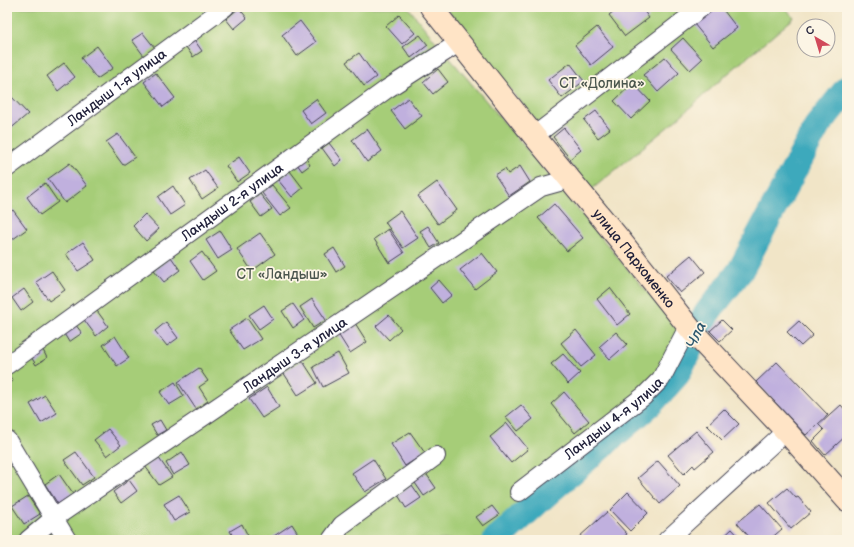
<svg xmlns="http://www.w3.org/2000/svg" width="854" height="547" viewBox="0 0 854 547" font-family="'Balsamiq Sans',sans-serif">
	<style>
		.green { fill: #a6cd78; stroke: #64785a }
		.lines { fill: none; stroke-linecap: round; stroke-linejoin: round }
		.river { stroke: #3da9bc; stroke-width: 27 }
		.building { fill: #c0b0de }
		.street-casing { stroke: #413f50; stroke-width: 20 }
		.secondary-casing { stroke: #413f50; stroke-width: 24 }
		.street { stroke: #fff; stroke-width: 18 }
		.secondary { stroke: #ffe4c6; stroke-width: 22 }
		.labels { text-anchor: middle; stroke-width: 3.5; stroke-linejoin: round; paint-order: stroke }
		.park-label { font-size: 14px; fill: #4a554d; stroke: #fcf5e5 }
		.street-label { font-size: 14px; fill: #22223b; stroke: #fcf5e5 }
		.water-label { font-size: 15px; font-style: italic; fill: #2d586f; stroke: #fcf5e5 }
	</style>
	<rect width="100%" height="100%" fill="#fcf5e5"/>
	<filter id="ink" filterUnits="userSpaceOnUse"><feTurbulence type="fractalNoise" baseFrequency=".025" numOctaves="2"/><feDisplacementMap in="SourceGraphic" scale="8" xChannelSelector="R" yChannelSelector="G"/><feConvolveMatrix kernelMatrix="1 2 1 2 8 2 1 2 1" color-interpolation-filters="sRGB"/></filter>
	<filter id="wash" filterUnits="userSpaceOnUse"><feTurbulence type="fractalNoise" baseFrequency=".012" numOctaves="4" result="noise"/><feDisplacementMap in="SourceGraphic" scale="16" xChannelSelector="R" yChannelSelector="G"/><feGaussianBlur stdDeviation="0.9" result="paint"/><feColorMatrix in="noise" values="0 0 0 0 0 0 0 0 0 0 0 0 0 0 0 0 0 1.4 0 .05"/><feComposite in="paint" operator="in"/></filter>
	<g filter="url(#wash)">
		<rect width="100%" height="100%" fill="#f1e5c7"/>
		<path class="green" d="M7,7H408L427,31L696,350L556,473L497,540H7Z
			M445,7H785L794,18L725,76L675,121L591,190Z"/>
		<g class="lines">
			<path class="river" d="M496,540L546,494L651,403L677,374L707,313L740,271L818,125L847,89"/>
		</g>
		<g id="blocks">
			<path class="building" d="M619,7H641L649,18L625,36L609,15Z
				M715,7H721L737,28L713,47L694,24Z
				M239,8L247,18L234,29L226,19Z
				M399,15L415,33L402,44L386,26Z
				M300,21L316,42L297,56L282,35Z
				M597,27L613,47L591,65L575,45Z
				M143,33L155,48L144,56L132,40Z
				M420,35L428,45L411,58L403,47Z
				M683,38L702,59L690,70L671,49Z
				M195,41L202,51L193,57L186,47Z
				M97,46L113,68L97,79L81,58Z
				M359,53L376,77L364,86L346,62Z
				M665,57L679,73L658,92L643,75Z
				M64,63L75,77L58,91L47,76Z
				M570,63L584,81L562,98L548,80Z
				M438,69L448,82L433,94L423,82Z
				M156,73L175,98L163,107L144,82Z
				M633,83L650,101L631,119L614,101Z
				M10,95L28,114L8,131L7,130V97Z
				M408,98L422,116L405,129L391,111Z
				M316,99L326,113L311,124L301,110Z
				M596,111L610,129L598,138L584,120Z
				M564,128L581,150L570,159L553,137Z
				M367,129L382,151L367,162L352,140Z
				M118,134L135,157L123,165L106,142Z
				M329,143L342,160L335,166L322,148Z
				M239,157L250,173L237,182L226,166Z
				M306,158L310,165L302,171L297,164Z
				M70,163L87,186L65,203L48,179Z
				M520,166L530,182L509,196L495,175L505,169L508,174Z
				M205,170L218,188L202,199L190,180Z
				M290,171L303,188L292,197L278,180Z
				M437,182L457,210L438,224L418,196Z
				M45,183L58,202L40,215L27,197Z
				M272,185L291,208L280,216L262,193Z
				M173,186L185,205L170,215L158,197Z
				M260,194L272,209L261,217L250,202Z
				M554,204L583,238L567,251L538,218Z
				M13,210L27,229L9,242L7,240V214Z
				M400,211L418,238L403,248L385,222Z
				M145,214L159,229L146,241L133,226Z
				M428,226L439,243L431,248L420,231Z
				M388,229L404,253L389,263L374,239Z
				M220,231L232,250L218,259L206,240Z
				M260,233L275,254L252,271L237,249Z
				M83,242L95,260L78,271L66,254Z
				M334,248L345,266L336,272L325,254Z
				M202,252L216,271L203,280L190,261Z
				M482,253L497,272L475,289L460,270Z
				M691,255L705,272L680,293L666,276Z
				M171,257L180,270L164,282L154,270Z
				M52,271L65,290L49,301L36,282Z
				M439,280L452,295L442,303L430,288Z
				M610,288L630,314L617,325L597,299Z
				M24,289L33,302L21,311L12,298Z
				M312,299L326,320L313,328L300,307Z
				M293,304L304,320L293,328L282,311Z
				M264,305L273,319L259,329L249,315Z
				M95,308L108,326L96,336L82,317Z
				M389,315L401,329L389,340L376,326Z
				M247,318L261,339L243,350L229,330Z
				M722,320L732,330L720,341L710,331Z
				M799,321L813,335L801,346L787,332Z
				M166,322L178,338L167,346L155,331Z
				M355,323L367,342L350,353L338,334Z
				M75,324L82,333L69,342L63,332Z
				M576,330L596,355L581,367L561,343Z
				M616,332L627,344L610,359L599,347Z
				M115,336L129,358L117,366L103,345Z
				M42,348L47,358L36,365L30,355Z
				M338,353L349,373L323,387L313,367Z
				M563,354L580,373L568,384L551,364Z
				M302,360L317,383L298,395L283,372Z
				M777,362L828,415L806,435L756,382Z
				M199,368L208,381L199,387L208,401L196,409L178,382Z
				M7,372L13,381L7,385Z
				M175,382L184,396L169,405L160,392Z
				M267,387L279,407L262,418L249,399Z
				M564,392L589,421L575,433L551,404Z
				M45,395L57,413L41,423L30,404Z
				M521,405L533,419L518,431L506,417Z
				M841,405L847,412V435L825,455L813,441L824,430L819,425Z
				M724,409L739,424L722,440L707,425Z
				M160,420L166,430L157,435L151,425Z
				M507,423L528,449L511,463L490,437Z
				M108,429L121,445L107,456L94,440Z
				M696,431L714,452L695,468L693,465L684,474L668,455Z
				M410,432L425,453L405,466L391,444Z
				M76,452L94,477L82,485L64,460Z
				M182,452L190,465L173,475L166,463Z
				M158,457L172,477L159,485L145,466Z
				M373,459L386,479L365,492L352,473Z
				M658,461L680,486L660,504L638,478Z
				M425,472L436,488L424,496L413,480Z
				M59,474L73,494L58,504L45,484Z
				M129,480L137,491L121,503L113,492Z
				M412,485L421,498L406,508L398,495Z
				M787,488L796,498L798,497L811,512L791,529L769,503Z
				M628,492L648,513L630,531L610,510Z
				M179,495L190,512L174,521L164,504Z
				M28,496L40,514L24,524L12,506Z
				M760,504L782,529L769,540H752L737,523Z
				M492,506L499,515L483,526L476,517Z
				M607,512L627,534L620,540H582L579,537Z
				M242,524L250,540H235L230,531Z
				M292,524L302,540H272L271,538Z
				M732,529L742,540H720Z"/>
		</g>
	</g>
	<g filter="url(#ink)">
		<use href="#blocks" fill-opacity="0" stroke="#413f50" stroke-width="1"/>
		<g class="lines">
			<g class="street-casing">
				<g id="street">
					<path d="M534,136L702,7"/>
					<path id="s1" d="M7,168L225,7"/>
					<path id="s2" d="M7,365L387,89L460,42"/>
					<path d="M7,440L67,540"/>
					<path id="s3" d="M519,492L644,396L661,379L688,327"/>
					<path id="s4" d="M28,540L54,518C216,407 379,298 541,187L559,182L566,175"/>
					<path d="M331,540L342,525L436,456"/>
					<path d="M667,540L786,431"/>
				</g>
			</g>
			<g class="secondary-casing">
				<g id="secondary">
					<path id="s5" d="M431,7L534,136L620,240L692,331L786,431L847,500"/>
				</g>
			</g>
			<use href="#street" class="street"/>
			<use href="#secondary" class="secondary"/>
		</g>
	</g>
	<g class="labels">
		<g class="park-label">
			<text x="602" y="88">СТ «Долина»</text>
			<text x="282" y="279">СТ «Ландыш»</text>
		</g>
		<g class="street-label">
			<text dy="5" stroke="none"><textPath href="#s1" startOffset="136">Ландыш 1-я улица</textPath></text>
			<text dy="5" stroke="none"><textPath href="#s2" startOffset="278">Ландыш 2-я улица</textPath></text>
			<text dy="5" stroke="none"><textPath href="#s5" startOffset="323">улица Пархоменко</textPath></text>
			<text dy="5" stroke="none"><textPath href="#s4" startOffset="325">Ландыш 3-я улица</textPath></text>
			<text dy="5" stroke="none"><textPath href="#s3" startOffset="120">Ландыш 4-я улица</textPath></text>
		</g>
		<g class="water-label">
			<text transform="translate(696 335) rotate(-64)" y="5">Чла</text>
		</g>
	</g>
	<rect width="854" height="547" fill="none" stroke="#fcf5e5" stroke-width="24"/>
	<g transform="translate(816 38) rotate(322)"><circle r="19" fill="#fcf5e5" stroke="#a5a1a1"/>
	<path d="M0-3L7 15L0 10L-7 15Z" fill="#d1495b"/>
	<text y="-6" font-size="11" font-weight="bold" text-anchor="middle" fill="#22223b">С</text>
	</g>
</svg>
